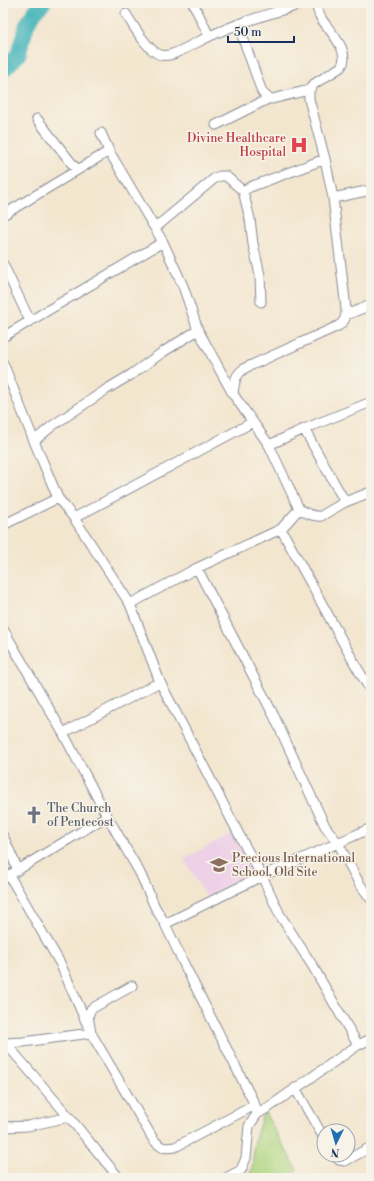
<svg xmlns="http://www.w3.org/2000/svg" width="374" height="1181" viewBox="0 0 374 1181" font-family="'Libre Bodoni',serif">
	<style>
		.built { fill: #eed0e7 }
		.green { fill: #aed680; stroke: #64826f }
		.lines { fill: none; stroke-linecap: round; stroke-linejoin: round }
		.river { stroke: #43b3ba; stroke-width: 16 }
		.street-casing { stroke: #878a96; stroke-width: 11 }
		.street { stroke: #fff; stroke-width: 9 }
		.labels { text-anchor: middle; stroke-width: 3; stroke-linejoin: round; paint-order: stroke }
		.health-label { font-size: 12px; fill: #be3a42; stroke: #f7f3e8; text-anchor: end }
		.worship-label { font-size: 12px; fill: #5b616d; stroke: #f7f3e8; text-anchor: start }
		.education-label { font-size: 12px; fill: #785e54; stroke: #f7f3e8; text-anchor: start }
	</style>
	<rect width="100%" height="100%" fill="#f7f3e8"/>
	<filter id="ink" filterUnits="userSpaceOnUse"><feTurbulence type="fractalNoise" baseFrequency=".025" numOctaves="2"/><feDisplacementMap in="SourceGraphic" scale="8" xChannelSelector="R" yChannelSelector="G"/><feConvolveMatrix kernelMatrix="1 2 1 2 8 2 1 2 1" color-interpolation-filters="sRGB"/></filter>
	<filter id="wash" filterUnits="userSpaceOnUse"><feTurbulence type="fractalNoise" baseFrequency=".012" numOctaves="4" result="noise"/><feDisplacementMap in="SourceGraphic" scale="16" xChannelSelector="R" yChannelSelector="G"/><feGaussianBlur stdDeviation="0.9" result="paint"/><feColorMatrix in="noise" values="0 0 0 0 0 0 0 0 0 0 0 0 0 0 0 0 0 1.4 0 .05"/><feComposite in="paint" operator="in"/></filter>
	<g filter="url(#wash)">
		<rect width="100%" height="100%" fill="#f3e6cf"/>
		<path class="built" d="M232,833L253,871L206,897L184,859Z"/>
		<path class="green" d="M264,1111L297,1170L287,1178H246L252,1170L255,1139Z"/>
		<g class="lines">
			<path class="river" d="M3,70L18,55L27,24L36,10L43,3"/>
		</g>
	</g>
	<g filter="url(#ink)">
		<g class="lines">
			<g class="street-casing">
				<path id="street" d="M193,3L209,36
					M126,14C133,25 148,52 161,55C172,58 188,46 198,42C232,24 269,14 305,3
					M238,24L262,92C265,96 267,98 272,99L309,90L314,84L341,67C352,52 329,31 321,18C318,13 317,8 316,3
					M37,119L77,170
					M216,125L268,99
					M101,133L109,151L163,242L183,286L198,330L233,394L269,445L299,509
					M243,191L250,219L253,244L260,275L261,302
					M333,198L371,190
					M3,215L109,151
					M155,228L215,178L220,176H226L243,191L250,187L325,159
					M3,264L30,321
					M346,315L371,305
					M3,337L163,242
					M3,363L34,441L58,498L74,518L130,604L160,682L245,846L262,876L280,915L312,965L358,1045
					M233,394C235,381 234,376 245,368L338,326C345,322 346,317 346,309L333,198L325,159L309,99V90
					M304,429L345,502
					M34,441L52,426L107,389L132,374L163,352L198,330
					M269,445L304,429L371,402
					M74,518L253,422
					M3,525L58,498
					M281,529L356,666L371,691
					M197,568L274,716L325,826L338,843L359,883L371,899
					M130,604L197,568L281,529L299,509C306,513 313,517 321,516L345,502L371,492
					M3,629L63,733L107,816L140,873L155,907L165,924L184,964L255,1105L257,1114
					M63,733L160,682
					M3,836L18,870
					M9,875L60,963L91,1033L153,1139C161,1148 163,1149 175,1147L255,1105
					M3,879L107,816
					M165,924L262,876L338,843L371,828
					M3,1040L69,1117L119,1178
					M5,1043L23,1042L91,1033L88,1016L91,1009L132,986
					M295,1088L324,1138
					M3,1127L28,1126L69,1117
					M334,1155L339,1160L345,1161L371,1147
					M226,1178L241,1170L246,1158L249,1126L257,1114L269,1107L358,1045L371,1039"/>
			</g>
			<use href="#street" class="street"/>
		</g>
	</g>
	<defs>
		<g id="hospital-bare" transform="scale(1.38)"><path d="M-5-5h3v3.5h4V-5h3V5h-3V1.5h-4V5h-3Z" fill="#e0444e" stroke="#f7f3e8" stroke-width="2.5" paint-order="stroke"/></g>
		<g id="church-bare" transform="scale(1.38)"><path d="M-1.2-6h2.4v3.5h3.3v2.4h-3.3V6h-2.4V-.1h-3.3v-2.4h3.3Z" fill="#6b7280" stroke="#f7f3e8" stroke-width="2.5" paint-order="stroke"/></g>
		<g id="school-bare" transform="scale(1.38)"><path d="M0-5L7-2L0 1L-7-2ZM-4 1L0 2.5L4 1V4Q0 6-4 4Z" fill="#8d6e63" stroke="#f7f3e8" stroke-width="2.5" paint-order="stroke"/></g>
	</defs>
	<g fill-rule="evenodd">
		<use href="#hospital-bare" x="299" y="145"/>
		<use href="#church-bare" x="34" y="815"/>
		<use href="#school-bare" x="219" y="865"/>
	</g>
	<g class="labels">
		<g class="health-label">
			<text x="286" y="142">Divine Healthcare<tspan x="286" dy="14">Hospital</tspan></text>
		</g>
		<g class="worship-label">
			<text x="47" y="812">The Church<tspan x="47" dy="14">of Pentecost</tspan></text>
		</g>
		<g class="education-label">
			<text x="232" y="862">Precious International<tspan x="232" dy="14">School, Old Site</tspan></text>
		</g>
	</g>
	<rect width="374" height="1181" fill="none" stroke="#f7f3e8" stroke-width="16"/>
	<g transform="translate(336 1143) rotate(185)"><circle r="19" fill="#f7f3e8" stroke="#9fa5b1"/>
	<path d="M0-3L7 15L0 10L-7 15Z" fill="#1f6fb2"/>
	<text y="-6" font-size="11" font-weight="bold" text-anchor="middle" fill="#1b2f5e">N</text>
	</g>
	<path d="M228 36v6h66v-6" fill="none" stroke="#1b2f5e" stroke-width="2"/>
	<text x="234" y="36" font-size="12" fill="#1b2f5e" stroke="#f7f3e8" stroke-width="3" paint-order="stroke">50 m</text>
</svg>
